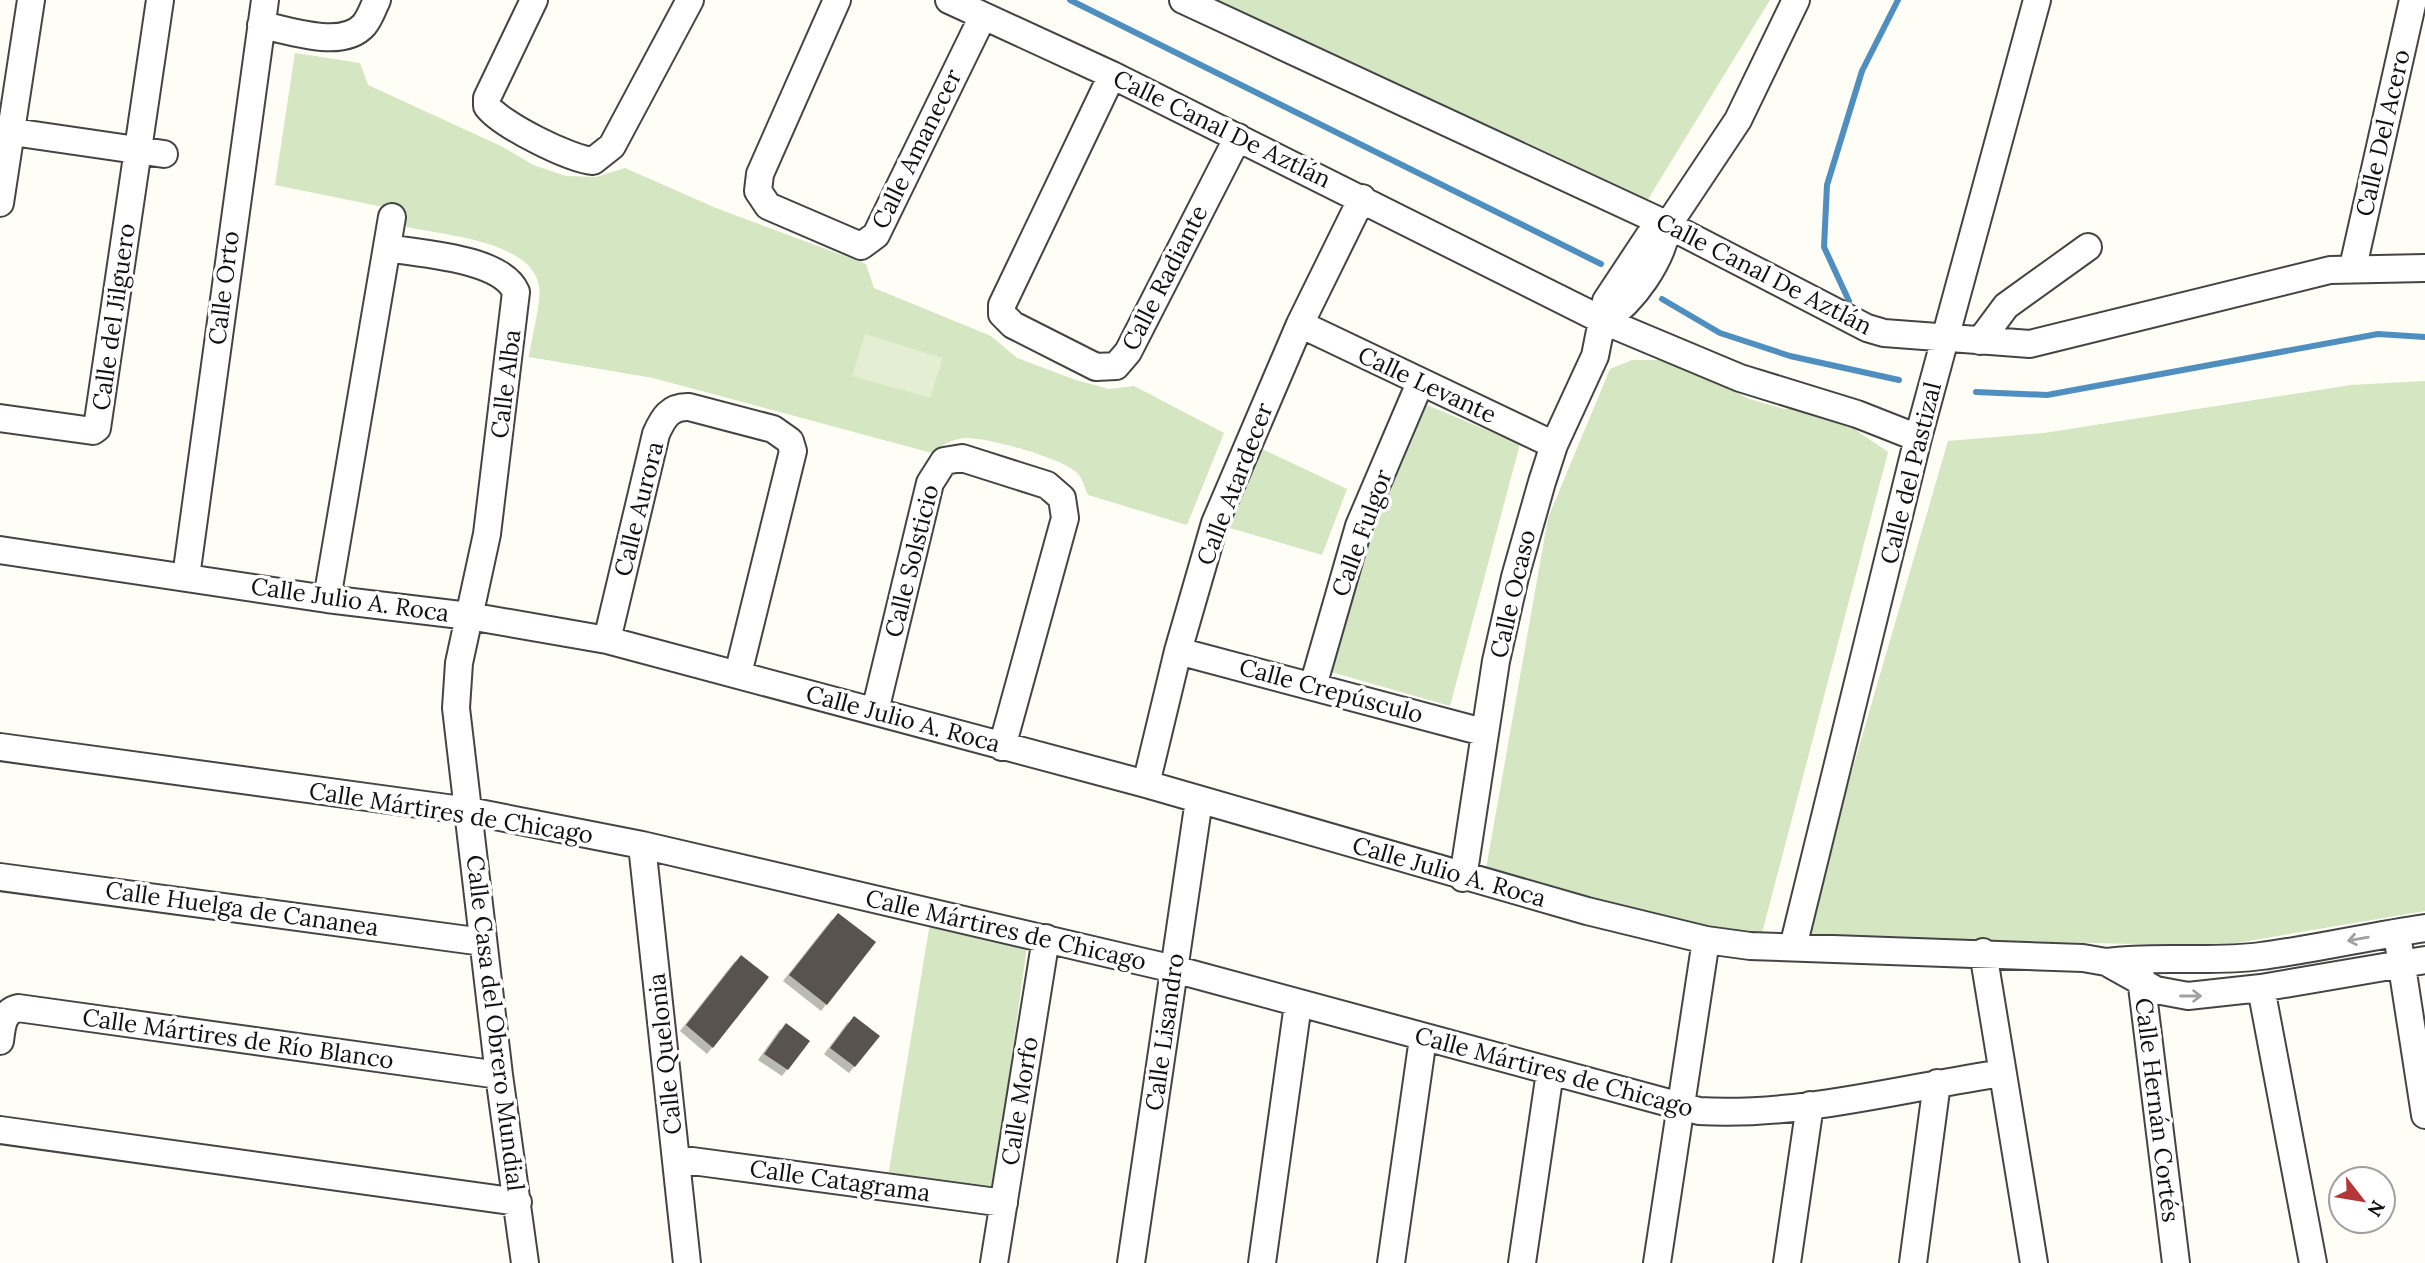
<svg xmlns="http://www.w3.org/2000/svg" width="2425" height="1263" viewBox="0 0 2425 1263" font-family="Lora,serif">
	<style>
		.green { fill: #d4e6c2 }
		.pitch { fill: #e4eed3 }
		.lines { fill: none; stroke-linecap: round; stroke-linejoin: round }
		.stream { stroke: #4f8fbf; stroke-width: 6 }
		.building { fill: #58534e; filter: url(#shadow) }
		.minor-casing { stroke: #444; stroke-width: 30 }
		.minor { stroke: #fff; stroke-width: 26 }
		.oneway { stroke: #a0a0a0 }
		.labels { text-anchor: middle; stroke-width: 7; stroke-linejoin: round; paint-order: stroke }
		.street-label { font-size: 24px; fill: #111; stroke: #fff }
	</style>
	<defs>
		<filter id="shadow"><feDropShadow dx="-6" dy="6" stdDeviation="0" flood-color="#0004"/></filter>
	</defs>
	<rect width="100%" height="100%" fill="#fefdf6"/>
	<path class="green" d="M1188,0H1770L1642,209Z
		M295,53L360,63L368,85L503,147L533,165L566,176L596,177L625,168L716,208L866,264L874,288L991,336L1017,358L1076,380L1109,389L1134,386L1224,433L1187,525L1088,495C1085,489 1083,480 1079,475C1067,459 986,437 966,438C951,439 942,445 932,453L653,378L529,357C531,341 542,299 539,286C532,241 443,235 407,227L403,211L275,185Z
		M1632,360H1671L1749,399L1784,409H1813L1850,426L1888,452L1762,933L1702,931L1486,869L1548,518L1610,369Z
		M2425,381V911L2219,946L1804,936L1948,441L2044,433L2351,385Z
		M1427,405L1520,444L1450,706L1331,672L1368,544Z
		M1260,448L1347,489L1322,555L1230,528L1242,488Z
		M930,923L1027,946L993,1193L888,1177Z"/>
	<path class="pitch" d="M865,334L943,358L930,398L852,376Z"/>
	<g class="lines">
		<path class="stream" d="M1070,0L1601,264
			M1662,299L1720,333L1790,356L1899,380
			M1849,301L1824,247L1827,185L1862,71L1898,0
			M1976,392L2047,395L2378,334L2425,337"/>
	</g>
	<path class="building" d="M838,913L876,942L827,1005L789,975Z
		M741,955L769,977L713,1048L686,1025Z
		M854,1016L880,1036L855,1067L830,1048Z
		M786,1023L810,1041L788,1070L764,1054Z"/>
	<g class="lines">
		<g class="minor-casing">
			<path id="minor" d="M534,0L487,98V106C501,125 570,159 593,161L612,146L690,0
				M837,0L760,174L758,191L768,206L861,246L876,235L983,16
				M949,0L1112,75L1604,321L1740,378L1857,414L1918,438
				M1183,0L1668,225L1867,328L1884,333L2030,344L2330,270L2425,268
				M261,25C289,30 342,50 364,25C370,18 373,8 377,0
				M1112,75L1002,305V314L1013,325L1096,367L1116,366L1128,352L1238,137
				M0,130L164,154
				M0,203L31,0
				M387,248C421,254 502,258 516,292L487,534L459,663L456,708L499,1075L525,1263
				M2353,267L2413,0
				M1604,321C1634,301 1662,261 1668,225L1738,120L1796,0
				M1300,324L1554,445
				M1980,341L2006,306L2088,247
				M0,418L93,431L97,428L160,0
				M0,550L327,599L469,616L607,640L1146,784L1587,911L1706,940L1750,946L2083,958L2106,962L2156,990L2188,996L2261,988L2425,960
				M186,577L265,0
				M327,599L392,217
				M607,640L656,434C663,418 670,406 689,407L773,429L790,441L793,451L738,674
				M1178,651L1483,732
				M1313,686L1359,526L1420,383
				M875,711L930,483L944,461L962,458L1047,485L1062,498L1065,518L1002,747
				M0,747L469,811L642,845L1174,969L1699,1111C1799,1117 1903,1088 2002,1073
				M1146,784L1178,651L1215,523L1300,324L1362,198
				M642,845L687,1263
				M0,877L483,942
				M1463,878L1496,661L1515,577L1542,482L1554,445L1595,356L1606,301L1649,236L1668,225
				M1793,947L1918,438L2037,0
				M2399,947L2425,1115
				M1983,952L2034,1263
				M2106,962C2158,955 2210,963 2261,956C2316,949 2370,936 2425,928
				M2140,970L2176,1263
				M2261,988L2313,1263
				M0,1041C2,1027 2,1012 18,1008L499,1075
				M0,1130L518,1202
				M677,1159L1004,1203
				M994,1263L1046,938
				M1131,1263L1199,800
				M1262,1263L1298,1004
				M1391,1263L1423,1038
				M1522,1263L1550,1072
				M1657,1263L1706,940
				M1787,1263L1810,1105
				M1913,1263L1937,1083"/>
		</g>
		<use href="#minor" class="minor"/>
	</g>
	<defs><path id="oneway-shaft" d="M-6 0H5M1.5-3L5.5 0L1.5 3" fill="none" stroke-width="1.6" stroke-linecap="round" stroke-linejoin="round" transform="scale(1.75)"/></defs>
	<g class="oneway">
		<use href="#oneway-shaft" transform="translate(2358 939) rotate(170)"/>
		<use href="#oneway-shaft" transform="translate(2191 996)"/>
	</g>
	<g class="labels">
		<g class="street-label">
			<text transform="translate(1222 129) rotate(26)" y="8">Calle Canal De Aztlán</text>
			<text transform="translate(2383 133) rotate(-77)" y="8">Calle Del Acero</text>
			<text transform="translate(917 149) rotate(-64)" y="8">Calle Amanecer</text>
			<text transform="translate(1764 274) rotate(27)" y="8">Calle Canal De Aztlán</text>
			<text transform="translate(1165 278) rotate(-63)" y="8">Calle Radiante</text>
			<text transform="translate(224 288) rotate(-83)" y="8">Calle Orto</text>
			<text transform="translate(114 317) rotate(-82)" y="8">Calle del Jilguero</text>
			<text transform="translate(506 384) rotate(-83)" y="8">Calle Alba</text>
			<text transform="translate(1427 385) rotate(25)" y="8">Calle Levante</text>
			<text transform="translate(1911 473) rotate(-76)" y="8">Calle del Pastizal</text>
			<text transform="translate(1235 484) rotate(-69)" y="8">Calle Atardecer</text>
			<text transform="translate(639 509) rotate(-76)" y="8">Calle Aurora</text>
			<text transform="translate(1362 533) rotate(-70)" y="8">Calle Fulgor</text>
			<text transform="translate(912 561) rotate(-76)" y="8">Calle Solsticio</text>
			<text transform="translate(1513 594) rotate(-77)" y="8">Calle Ocaso</text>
			<text transform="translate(350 600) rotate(8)" y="8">Calle Julio A. Roca</text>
			<text transform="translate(1331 691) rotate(15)" y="8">Calle Crepúsculo</text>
			<text transform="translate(903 719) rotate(15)" y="8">Calle Julio A. Roca</text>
			<text transform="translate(451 813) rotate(9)" y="8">Calle Mártires de Chicago</text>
			<text transform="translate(1449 872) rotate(16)" y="8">Calle Julio A. Roca</text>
			<text transform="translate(242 909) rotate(8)" y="8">Calle Huelga de Cananea</text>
			<text transform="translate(1006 930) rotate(13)" y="8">Calle Mártires de Chicago</text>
			<text transform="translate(495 1023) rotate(83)" y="8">Calle Casa del Obrero Mundial</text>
			<text transform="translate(1165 1032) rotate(-82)" y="8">Calle Lisandro</text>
			<text transform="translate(238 1039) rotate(8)" y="8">Calle Mártires de Río Blanco</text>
			<text transform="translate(665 1054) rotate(-96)" y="8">Calle Quelonia</text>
			<text transform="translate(1554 1072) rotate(15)" y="8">Calle Mártires de Chicago</text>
			<text transform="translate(1020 1101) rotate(-81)" y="8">Calle Morfo</text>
			<text transform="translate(2157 1110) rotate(83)" y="8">Calle Hernán Cortés</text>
			<text transform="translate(840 1181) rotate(8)" y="8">Calle Catagrama</text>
		</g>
	</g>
	<g transform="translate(2362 1200) rotate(121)"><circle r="33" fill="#ffffff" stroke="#a0a0a0" stroke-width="2"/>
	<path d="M0-5L12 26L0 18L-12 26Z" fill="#b33739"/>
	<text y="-10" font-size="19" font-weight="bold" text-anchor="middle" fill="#111111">N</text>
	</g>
</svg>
